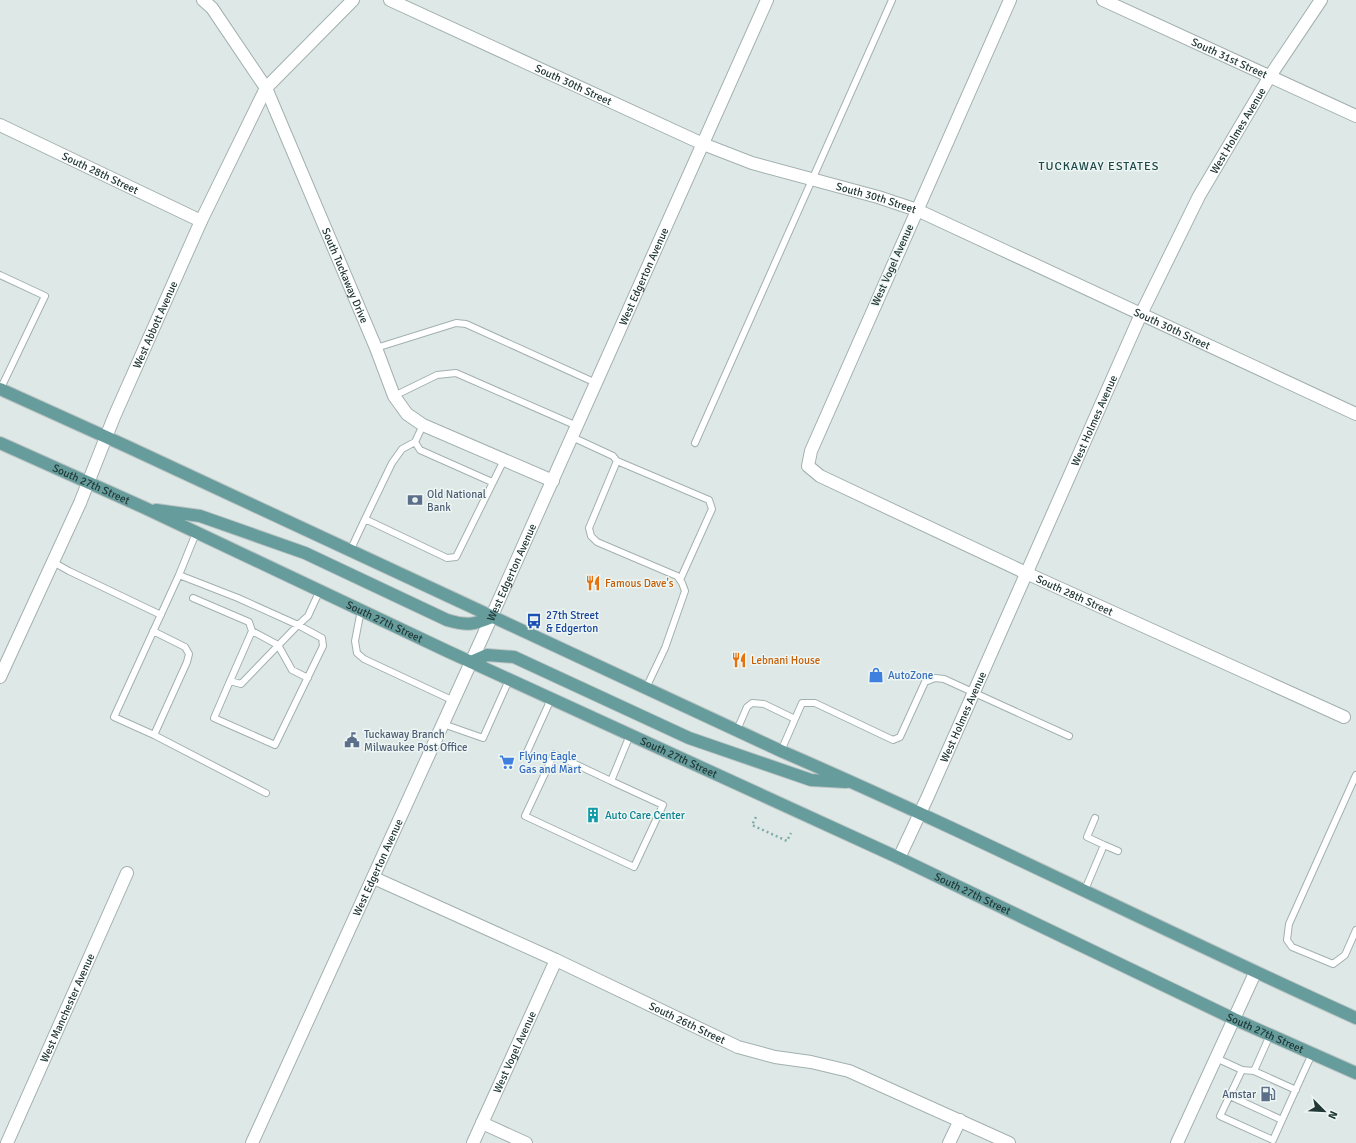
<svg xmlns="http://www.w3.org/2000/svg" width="1356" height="1143" viewBox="0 0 1356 1143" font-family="Signika,sans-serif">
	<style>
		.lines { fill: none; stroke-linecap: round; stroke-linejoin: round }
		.service-casing { stroke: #a2b0af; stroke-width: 8 }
		.minor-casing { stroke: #a2b0af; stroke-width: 14 }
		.tertiary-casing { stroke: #a2b0af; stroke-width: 14 }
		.primary-casing { stroke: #bcc3c3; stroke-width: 14 }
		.path { stroke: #81aba8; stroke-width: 2.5; stroke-dasharray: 2 3; stroke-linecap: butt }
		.service { stroke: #fff; stroke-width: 6 }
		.minor { stroke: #fff; stroke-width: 12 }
		.tertiary { stroke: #fff; stroke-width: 12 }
		.primary { stroke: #669c9c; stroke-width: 12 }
		.labels { text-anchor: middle; stroke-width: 3; stroke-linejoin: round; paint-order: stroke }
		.street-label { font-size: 11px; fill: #213837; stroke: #eef6f4 }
		.service-label { font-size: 11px; fill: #4e5e75; stroke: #eef6f4; text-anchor: start }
		.food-label { font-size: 11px; fill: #c56008; stroke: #eef6f4; text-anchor: start }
		.transit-label { font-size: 11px; fill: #164399; stroke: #eef6f4; text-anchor: start }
		.shop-label { font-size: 11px; fill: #366cbe; stroke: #eef6f4; text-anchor: start }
		.culture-label { font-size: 11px; fill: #0d838f; stroke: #eef6f4; text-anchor: start }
		.neighbourhood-label { font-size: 12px; letter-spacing: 1px; fill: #1e4748; stroke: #eef6f4 }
	</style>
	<rect width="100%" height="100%" fill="#dee9e7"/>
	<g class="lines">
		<g class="service-casing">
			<path id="service" d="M0,275L45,296L0,390
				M376,348L456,323L466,324L596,383
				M394,396L437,375L456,373L577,426
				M423,425L415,442L420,450L492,482
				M572,437L613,456L617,461L589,528L591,536L597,542L677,576L682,583L685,591L665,648L646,688
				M695,443L892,0
				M617,461L709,500L712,509L680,580
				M365,519L392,463L402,449L415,442
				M196,533L179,575L238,598L298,625L308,616L320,590
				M350,551L365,519L447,558L456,557L504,460
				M53,562L69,571L161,615
				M193,598L249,622L252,631
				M361,610L355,641L357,653L364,659L454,701
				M298,625L322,638L323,646L275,745L214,718L230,681L241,684Z
				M153,631L185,647L189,654L187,662L154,735L114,717L179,575
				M230,681L252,631L278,645L292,670L308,678
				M443,724L483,738L509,680
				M737,730L747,707L752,703L764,704L795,719
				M154,735L266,793
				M781,751L802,703H815L893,740L900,737L925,682L935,678L944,679L1069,736
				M527,752L551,699
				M1356,775L1289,924L1287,940L1292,947L1333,964L1345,955L1356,930
				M611,781L554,754L525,816L634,867L663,805L611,781L630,735
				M1095,818L1087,837L1104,845
				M1084,892L1104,845L1118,851
				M1216,1058L1242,1070
				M1254,1071L1270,1035
				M1296,1090L1254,1071L1242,1070L1220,1116L1273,1140C1286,1111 1299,1082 1312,1054
				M1230,1096L1282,1120"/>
		</g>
		<g class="minor-casing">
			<g id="minor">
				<path id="s1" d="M203,0L212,8L266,88L376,348L394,396L407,414L423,425L553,481"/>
				<path id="s2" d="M390,0L703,144L752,163L878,197L917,210L1356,414"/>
				<path id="s3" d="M1010,0L811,451L808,466L820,476L1026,573L1344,717"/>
				<path id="s4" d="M1103,0L1356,116"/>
				<path id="s5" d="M0,125L201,221"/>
				<path id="s6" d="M0,677L80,503L114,417L201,221L266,88L353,0"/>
				<path id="s7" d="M899,858L928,796L1141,314L1199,196L1270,76L1321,0"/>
				<path id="s8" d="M374,878L556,960L738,1047L775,1057L811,1062L849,1071L1009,1143"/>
				<path d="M482,1123L526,1143"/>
				<path id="s9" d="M7,1143L127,873"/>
				<path id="s10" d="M473,1143L556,960"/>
				<path d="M949,1143L960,1120"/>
				<path d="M1177,1143L1255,973"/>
			</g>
		</g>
		<g class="tertiary-casing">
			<g id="tertiary">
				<path id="s11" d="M252,1143L482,638L767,0"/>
			</g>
		</g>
		<g class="primary-casing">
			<g id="primary">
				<path d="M0,389L126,446L781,751C975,835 1163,931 1356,1018"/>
				<path id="s12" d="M0,443L145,508L447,651L899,858L1234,1019L1356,1073"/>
				<path d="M156,510L200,516L305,553L447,620C467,626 473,625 492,617"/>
				<path d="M471,662L487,655L514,657L689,738L811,780L846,782"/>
			</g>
		</g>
		<path class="path" d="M756,817L752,825L787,841L791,833"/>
		<use href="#service" class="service"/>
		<use href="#minor" class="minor"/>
		<use href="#tertiary" class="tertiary"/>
		<use href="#primary" class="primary"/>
	</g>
	<defs>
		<g id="bank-bare" transform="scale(1.2)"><path d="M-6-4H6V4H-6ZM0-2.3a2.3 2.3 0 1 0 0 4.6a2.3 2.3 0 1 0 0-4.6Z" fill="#5c6f8a" stroke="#eef6f4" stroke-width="2.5" paint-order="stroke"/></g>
		<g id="restaurant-bare" transform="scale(1.2)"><path d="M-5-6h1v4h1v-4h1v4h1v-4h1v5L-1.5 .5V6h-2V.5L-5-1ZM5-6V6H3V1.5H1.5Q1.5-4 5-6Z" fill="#e8710a" stroke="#eef6f4" stroke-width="2.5" paint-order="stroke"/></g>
		<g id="bus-bare" transform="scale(1.2)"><path d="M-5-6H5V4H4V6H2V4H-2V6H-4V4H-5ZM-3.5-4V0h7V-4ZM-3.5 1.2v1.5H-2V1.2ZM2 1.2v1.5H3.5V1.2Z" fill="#1a4fb4" stroke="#eef6f4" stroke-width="2.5" paint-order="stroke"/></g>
		<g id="shop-bare" transform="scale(1.2)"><path d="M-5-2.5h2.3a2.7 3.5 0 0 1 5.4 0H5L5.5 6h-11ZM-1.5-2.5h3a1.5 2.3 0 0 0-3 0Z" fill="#3f7fe0" stroke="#eef6f4" stroke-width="2.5" paint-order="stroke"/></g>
		<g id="civic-bare" transform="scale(1.2)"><path d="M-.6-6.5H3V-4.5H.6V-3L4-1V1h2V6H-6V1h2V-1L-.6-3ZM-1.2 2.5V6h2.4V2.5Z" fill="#5c6f8a" stroke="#eef6f4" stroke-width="2.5" paint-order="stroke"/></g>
		<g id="supermarket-bare" transform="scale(1.2)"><path d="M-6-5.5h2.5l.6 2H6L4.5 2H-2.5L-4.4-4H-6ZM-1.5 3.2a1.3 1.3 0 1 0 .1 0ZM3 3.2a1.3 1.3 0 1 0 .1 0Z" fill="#3f7fe0" stroke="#eef6f4" stroke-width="2.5" paint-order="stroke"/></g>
		<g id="building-bare" transform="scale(1.2)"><path d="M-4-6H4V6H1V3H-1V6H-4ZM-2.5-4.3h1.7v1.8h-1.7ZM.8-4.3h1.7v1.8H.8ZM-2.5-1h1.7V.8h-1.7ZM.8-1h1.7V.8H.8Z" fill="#0f9aa8" stroke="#eef6f4" stroke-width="2.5" paint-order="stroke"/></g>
		<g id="fuel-bare" transform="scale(1.2)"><path d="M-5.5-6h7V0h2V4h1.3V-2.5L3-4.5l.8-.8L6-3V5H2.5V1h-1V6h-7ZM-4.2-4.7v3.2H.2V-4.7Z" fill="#5c6f8a" stroke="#eef6f4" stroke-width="2.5" paint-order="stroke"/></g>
	</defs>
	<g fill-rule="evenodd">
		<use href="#bank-bare" x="415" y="500"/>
		<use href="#restaurant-bare" x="593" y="583"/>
		<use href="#bus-bare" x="534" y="621"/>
		<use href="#restaurant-bare" x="739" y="660"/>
		<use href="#shop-bare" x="876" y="675"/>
		<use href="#civic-bare" x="352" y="740"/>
		<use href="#supermarket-bare" x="507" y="762"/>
		<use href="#building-bare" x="593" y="815"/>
		<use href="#fuel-bare" x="1268" y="1094"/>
	</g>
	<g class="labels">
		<g class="street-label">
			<text dy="4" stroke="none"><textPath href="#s4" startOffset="139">South 31st Street</textPath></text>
			<text dy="4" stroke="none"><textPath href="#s2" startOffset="202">South 30th Street</textPath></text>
			<text dy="4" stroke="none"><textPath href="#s7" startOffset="803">West Holmes Avenue</textPath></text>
			<text dy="4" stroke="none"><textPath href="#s5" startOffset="111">South 28th Street</textPath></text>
			<text dy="4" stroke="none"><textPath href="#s2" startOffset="526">South 30th Street</textPath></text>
			<text transform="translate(892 265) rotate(-66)" y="4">West Vogel Avenue</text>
			<text dy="4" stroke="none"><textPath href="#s1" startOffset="312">South Tuckaway Drive</textPath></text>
			<text dy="4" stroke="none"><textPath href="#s11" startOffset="951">West Edgerton Avenue</textPath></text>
			<text dy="4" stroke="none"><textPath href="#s6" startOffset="385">West Abbott Avenue</textPath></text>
			<text dy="4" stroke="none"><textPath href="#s2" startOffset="850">South 30th Street</textPath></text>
			<text dy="4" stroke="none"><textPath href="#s7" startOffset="479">West Holmes Avenue</textPath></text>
			<text dy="4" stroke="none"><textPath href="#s12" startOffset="100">South 27th Street</textPath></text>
			<text dy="4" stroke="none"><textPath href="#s11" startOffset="627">West Edgerton Avenue</textPath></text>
			<text dy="4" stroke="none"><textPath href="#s3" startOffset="805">South 28th Street</textPath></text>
			<text dy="4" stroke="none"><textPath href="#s12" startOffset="424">South 27th Street</textPath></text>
			<text dy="4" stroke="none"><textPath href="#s7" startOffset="155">West Holmes Avenue</textPath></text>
			<text dy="4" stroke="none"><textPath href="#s12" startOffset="748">South 27th Street</textPath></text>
			<text dy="4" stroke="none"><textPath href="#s11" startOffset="303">West Edgerton Avenue</textPath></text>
			<text dy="4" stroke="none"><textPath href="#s12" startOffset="1072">South 27th Street</textPath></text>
			<text dy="4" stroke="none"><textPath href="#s9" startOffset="148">West Manchester Avenue</textPath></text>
			<text dy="4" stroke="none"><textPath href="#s8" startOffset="345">South 26th Street</textPath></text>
			<text dy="4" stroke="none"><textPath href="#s12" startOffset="1396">South 27th Street</textPath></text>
			<text dy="4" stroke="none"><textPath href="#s10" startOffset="100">West Vogel Avenue</textPath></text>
		</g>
		<g class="service-label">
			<text x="427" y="498">Old National<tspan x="427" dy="13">Bank</tspan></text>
			<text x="364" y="738">Tuckaway Branch<tspan x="364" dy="13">Milwaukee Post Office</tspan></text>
			<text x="1256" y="1098" text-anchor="end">Amstar</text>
		</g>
		<g class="food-label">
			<text x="605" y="587">Famous Dave's</text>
			<text x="751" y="664">Lebnani House</text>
		</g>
		<g class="transit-label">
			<text x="546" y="619">27th Street<tspan x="546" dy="13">&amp; Edgerton</tspan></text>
		</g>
		<g class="shop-label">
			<text x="888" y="679">AutoZone</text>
			<text x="519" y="760">Flying Eagle<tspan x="519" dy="13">Gas and Mart</tspan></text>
		</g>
		<g class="culture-label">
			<text x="605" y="819">Auto Care Center</text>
		</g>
		<g class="neighbourhood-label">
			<text x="1099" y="170">TUCKAWAY ESTATES</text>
		</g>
	</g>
	<g transform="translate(1324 1111) rotate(114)" stroke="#eef6f4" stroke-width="3" paint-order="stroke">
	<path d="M0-3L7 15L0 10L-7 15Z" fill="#213837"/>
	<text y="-6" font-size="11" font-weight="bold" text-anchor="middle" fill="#213837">N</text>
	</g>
</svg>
